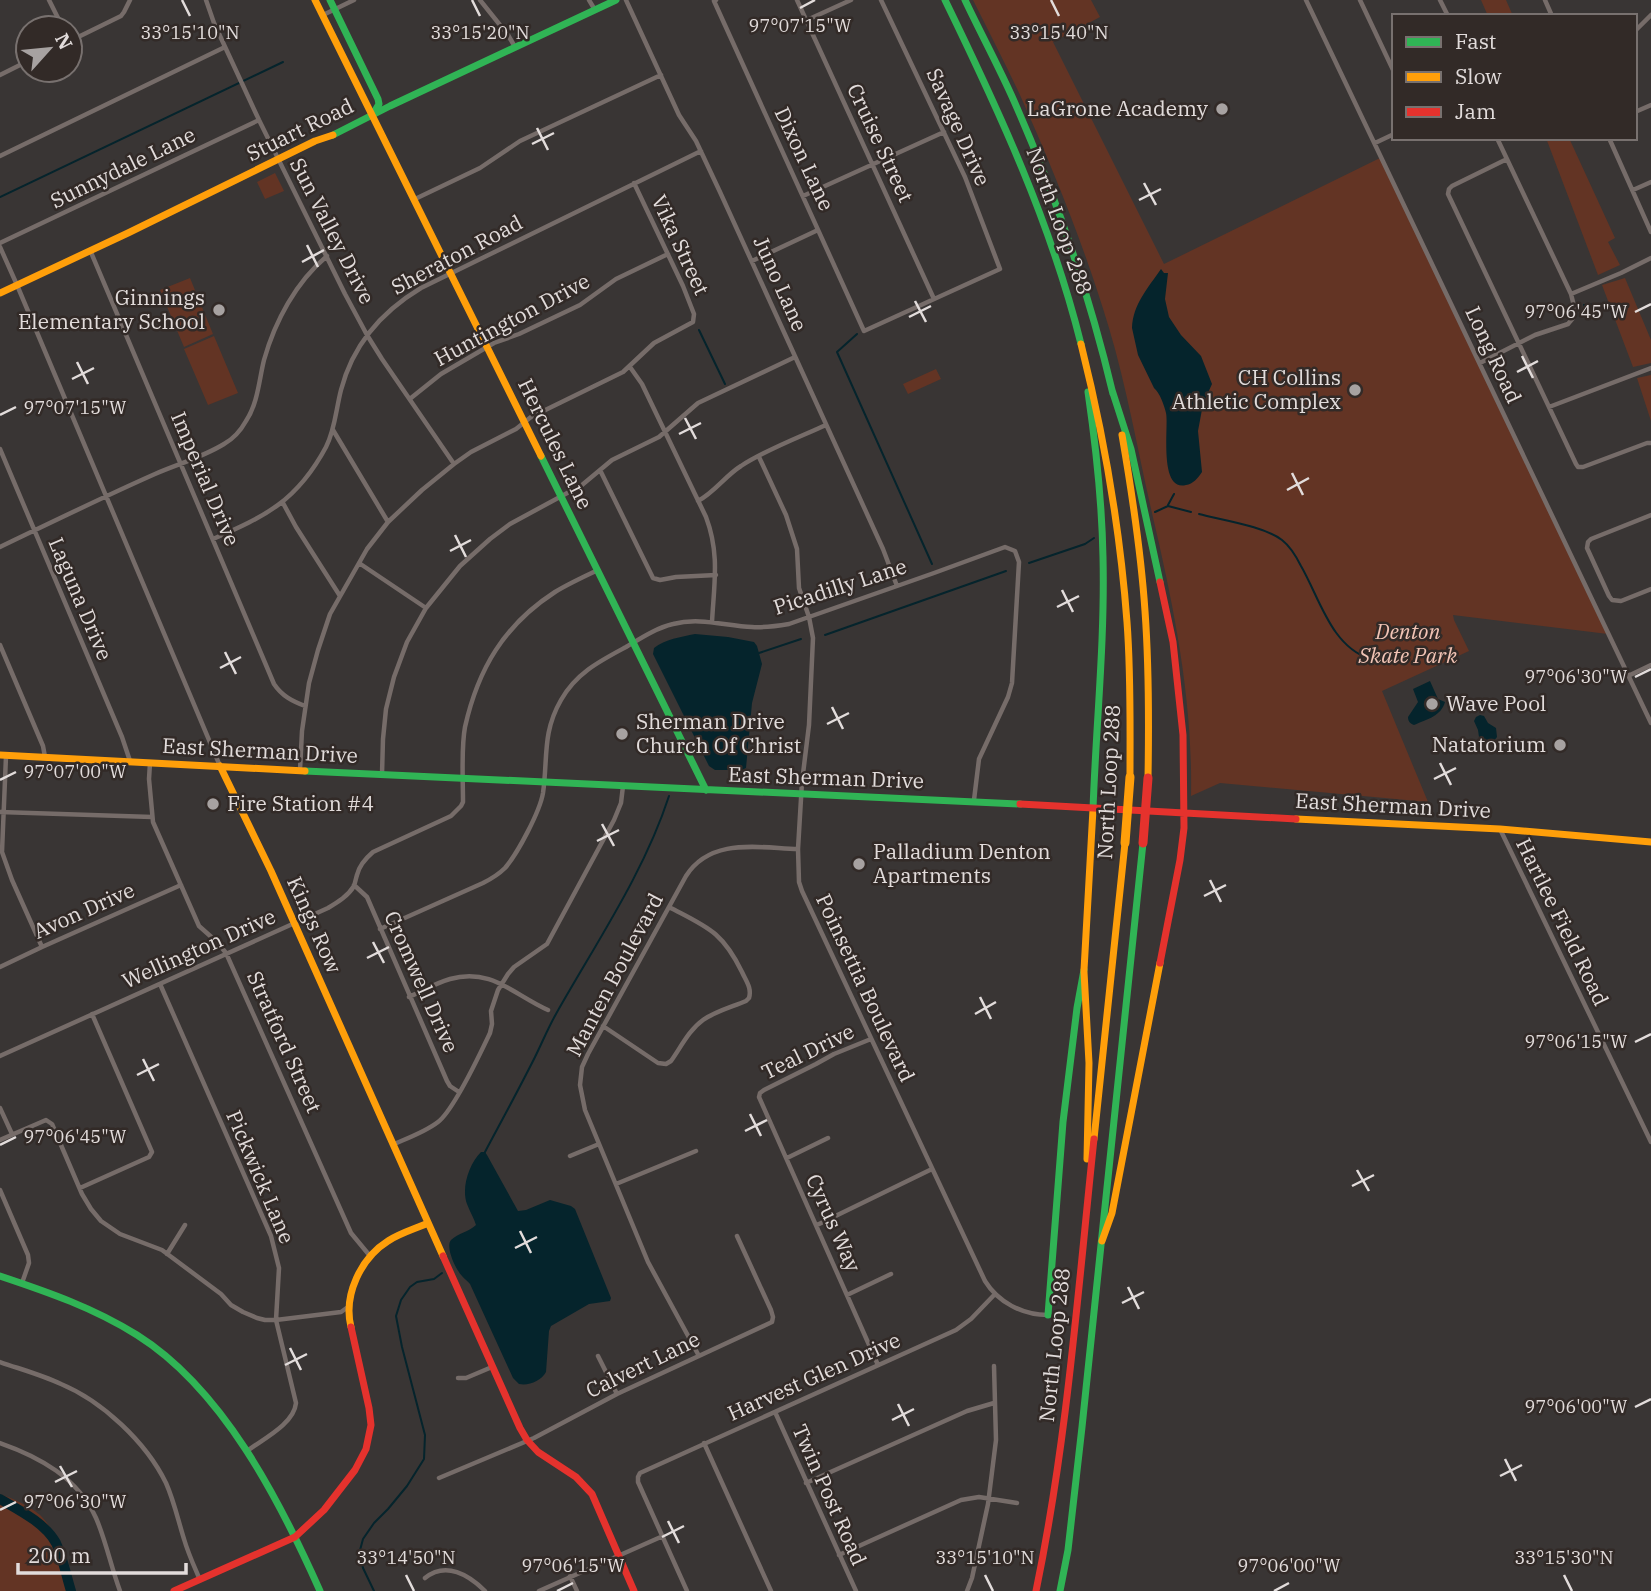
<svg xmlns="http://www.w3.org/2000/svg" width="1651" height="1591" viewBox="0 0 1651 1591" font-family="'IBM Plex Serif',serif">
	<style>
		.green { fill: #633424 }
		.water { fill: #05242c }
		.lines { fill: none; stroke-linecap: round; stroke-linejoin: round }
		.stream { stroke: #05242c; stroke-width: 2 }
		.river { stroke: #05242c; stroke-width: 10 }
		.street { stroke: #766c69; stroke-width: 4.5 }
		.fast { stroke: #30b455; stroke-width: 7 }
		.slow { stroke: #ff9f0a; stroke-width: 7 }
		.jam { stroke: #e5322d; stroke-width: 7 }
		.slow-bridge { stroke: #ff9f0a; stroke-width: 9 }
		.jam-bridge { stroke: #e5322d; stroke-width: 9 }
		.ticks { fill: none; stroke: #e2dcdb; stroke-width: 2.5 }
		.poi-dot { fill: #a7a2a1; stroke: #322a27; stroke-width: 2.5 }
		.labels { text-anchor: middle; stroke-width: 5; stroke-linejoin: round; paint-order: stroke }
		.poi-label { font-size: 21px; fill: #e2dcdb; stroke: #322a27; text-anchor: end }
		.street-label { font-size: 21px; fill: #e2dcdb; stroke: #322a27 }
		.park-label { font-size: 21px; font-style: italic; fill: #f2c4b5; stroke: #322a27 }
		.ticks-label { font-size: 18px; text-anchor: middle; fill: #e2dcdb; stroke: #322a27; stroke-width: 5; stroke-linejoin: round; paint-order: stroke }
	</style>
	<rect width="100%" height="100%" fill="#393534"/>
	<path class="green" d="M973,0H1091L1100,17L1053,42L1164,264L1382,157L1608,634L1453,615L1454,620L1469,651L1382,691L1428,802L1220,783L1191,796C1193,700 1174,607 1152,513C1138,452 1127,388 1109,328C1085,248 1054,171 1020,95C1005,63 989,32 973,0Z
		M1481,0H1506L1513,16H1488Z
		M1546,138H1569L1615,238L1608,242L1620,265L1598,275Z
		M275,173L284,191L265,199L257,182Z
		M190,278L213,334L184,347L160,290Z
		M1625,278L1651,340V363L1633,367L1602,285Z
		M214,336L238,393L208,405L184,349Z
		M936,369L941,379L908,394L903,384Z
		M1651,375V421L1637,378Z
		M0,1494C14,1499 28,1505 40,1515C59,1533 66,1567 75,1591H0Z"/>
	<path class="water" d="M1161,269L1164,273H1168L1165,299L1169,317L1181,335L1201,356L1212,384L1203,404L1198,431L1202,472C1198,478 1193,484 1186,485C1158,492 1169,425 1166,413C1164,405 1160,393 1154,388L1138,355L1132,328C1133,304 1148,288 1161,269Z
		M695,634L728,637L754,642L757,646L762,664L752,703L746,768L742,770H715L709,766L653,654L654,648C665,639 681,637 695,634Z
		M1430,681L1438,699L1445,702C1441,716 1428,719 1414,725C1411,724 1408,722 1408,717L1418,702L1413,689Z
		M1480,715L1484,716L1488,723L1496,728L1497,737L1493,742L1486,743L1479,737L1478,730L1474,721L1476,717Z
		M481,1152H485L487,1155L518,1211L526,1210L550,1200L571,1206L575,1209L611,1298L610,1301L589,1304L551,1326L549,1331L546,1372C541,1381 529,1386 519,1384L513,1378L470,1284C468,1281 464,1279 462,1276C456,1270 445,1247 451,1240C458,1233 469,1232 476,1225C474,1218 470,1212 467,1204C461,1188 469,1164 481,1152Z"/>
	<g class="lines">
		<path class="stream" d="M0,197L283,62
			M1584,305L1607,304
			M699,330L725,384
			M857,334L837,352L932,564
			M1168,505L1174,494
			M1155,512L1168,506L1191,512
			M1199,514C1221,520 1264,526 1282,540C1291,547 1296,556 1301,566C1320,599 1331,646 1370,659
			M1029,563L1085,544L1094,538
			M825,635L1006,571
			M759,653L801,639
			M485,1152C502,1120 519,1089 535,1057C542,1043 548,1028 556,1014C596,943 644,873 669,796
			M374,1591L363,1568L359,1554L363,1539L374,1523L388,1509L407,1486L424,1459L425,1435L402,1347L396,1316L401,1300L410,1287L417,1282L434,1279L442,1273"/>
		<path class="river" d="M0,1499C19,1510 45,1523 56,1543C63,1558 66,1575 71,1591"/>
		<path class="street" d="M49,0L63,28
			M206,0L214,23L259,120L345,294L367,335L382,359L454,464
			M480,0L508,35L515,47
			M589,0L595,10
			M626,0L679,115L696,141L720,192L883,549L897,586
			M716,0L714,1L864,331L1000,269L965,177L881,0
			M797,0L934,299
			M1306,0L1651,723
			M1360,0L1394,72
			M1440,0L1448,16
			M1545,0L1552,16
			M323,15L354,0
			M807,20L851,0
			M1635,31L1651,15
			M70,41L121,16L124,12L130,0
			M0,75L28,61
			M1635,112L1651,105
			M1609,138L1651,232
			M1375,143L1394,134
			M0,156L225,47
			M1507,159L1452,186L1449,189L1448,194L1576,464L1578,467H1583L1647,443H1651
			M1633,190L1651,182
			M803,196L944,132
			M415,199L480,168L520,141L661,75
			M0,243L259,120
			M0,247L17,285L220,766
			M90,250L274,684C282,696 292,701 305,706
			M752,261L818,230
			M1571,294L1621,273L1651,258
			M1480,363L1535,335L1568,324L1573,318L1575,310L1571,294L1497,138
			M630,367L642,384L706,517C720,554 714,584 712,622
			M411,398L441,374L494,343L519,334L580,305L616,279L668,254
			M1549,407L1651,368
			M333,430L388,522
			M0,449L122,737L130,761
			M759,457L786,515L797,549L799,588L809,617L813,638L809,725L802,782L798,849L799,882L802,891L985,1281C998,1302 1022,1315 1048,1315
			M600,470L653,578L660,580L676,577L716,575
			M698,501C715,492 725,476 741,466C765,450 800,437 826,425
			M283,503L296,527L340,596
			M1651,515L1591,539L1588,542L1587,548L1609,596L1612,600L1621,601L1651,589
			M213,539C266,516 297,501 326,447C335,430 336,409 341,390C353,344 381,312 421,288L701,151
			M0,547C52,522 103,497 155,474C178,464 203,457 224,444C233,439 241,430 246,421C258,403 259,380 264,360C275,321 296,282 327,256
			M359,563L426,608
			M0,645L43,746L45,757
			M1628,676L1651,665
			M6,756L2,852L12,880L42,947
			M150,763L149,779L153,822L199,926L217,942L226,953L351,1233L370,1256
			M300,770L302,731L309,683L318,650L330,614L367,549L388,522L422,490L454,464L471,452L516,429L531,417L623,372L654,343L693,322L694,314L683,286L634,183
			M382,774L383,739L386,709L394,677L407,642L426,608L460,566L490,539L510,524L582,485L612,460L659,437L698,403L795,357
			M0,812L152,817
			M1500,829L1651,1142
			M354,885L367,897L447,1081L450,1086L459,1092
			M380,929L483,883C491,879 499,874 505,868C518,853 540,811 543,793C548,758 542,733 561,700C576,673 600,661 626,647C641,638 656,628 673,624C700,617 726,626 752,627C765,628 777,626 789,624L934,573L1005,547L1015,551L1019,562L1012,683L1008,697L979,759L974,800
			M0,967L42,947L181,885
			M160,984L271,1236L279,1268L276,1320L296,1403C294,1424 263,1439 247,1451
			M409,997C422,991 436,983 450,979C491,967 514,995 548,1010
			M603,1026L658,1063L666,1064L671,1061C681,1047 689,1030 703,1020C716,1011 732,1007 746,1001L749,998C752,988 746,981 742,972C722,931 707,927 669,907
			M871,1039L834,1054L816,1064L764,1090L760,1093L759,1097L878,1365
			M0,1056L328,908C338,902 348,896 354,886C355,883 356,878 357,875C359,866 366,858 373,852L451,816L461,806L463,802C463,779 461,748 465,727C478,669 504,625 555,592C568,584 583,577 598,570
			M0,1108L12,1134
			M0,1140L46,1120L52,1124L82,1194L91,1209L101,1221L120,1234L162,1250L221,1294L231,1305L243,1312L257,1318L265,1320H276L341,1312L348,1307
			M394,1144C408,1138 425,1132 438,1122C454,1110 480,1054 490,1033L492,1024L491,1011L498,990L508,974L514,967L547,944L614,820L621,803L623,786
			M570,1156L599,1144
			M787,1158L828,1138
			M616,1184L696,1151
			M80,1188L149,1157L152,1152L92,1014
			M0,1190L28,1255L29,1263L22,1283
			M817,1225L932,1169
			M167,1254L185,1225
			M847,1295L891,1274
			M598,1356L617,1394
			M699,1356L648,1262L585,1110L580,1085L582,1067L588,1054L686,876C711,837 759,848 798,849
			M0,1362C20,1369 42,1375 61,1384C102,1401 146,1442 166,1483C174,1501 178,1520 184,1539C188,1553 194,1566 200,1580
			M458,1378H466L492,1367
			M775,1412L856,1591
			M0,1443C40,1457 78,1478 96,1518C106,1541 111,1567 120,1591
			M704,1443L771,1591
			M439,1478L534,1438L617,1394L772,1322L773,1317L771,1310L737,1236
			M806,1483L967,1411L994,1403
			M839,1555L961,1500L979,1497L1017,1503
			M570,1576L577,1591
			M425,1578C446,1561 469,1575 485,1591
			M539,1591L663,1536
			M687,1591L638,1482V1477L640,1473L956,1330L971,1319L995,1294
			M967,1591L972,1578L988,1504L996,1440L994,1366"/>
		<path class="fast" d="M330,0L378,99L379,104L373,114
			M945,0C999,111 1051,223 1081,344
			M965,0C981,34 999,67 1014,101C1056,196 1089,293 1113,394
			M333,135L390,106L616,0
			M1112,390L1131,449L1160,582
			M1088,392C1096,447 1102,502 1103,557C1105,641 1096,725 1093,809
			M541,456L706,790
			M305,771L1020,804
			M0,1276C48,1292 94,1308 137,1335C223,1389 280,1501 320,1591
			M1048,1315L1063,1122L1077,1008L1084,970
			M1060,1591L1068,1550L1082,1427L1143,843"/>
		<path class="slow" d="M315,0L541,456
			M0,293L128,233L315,141L333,135
			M1081,344C1104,436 1120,528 1127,622C1131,674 1130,725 1130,777
			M1122,435C1132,493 1141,552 1145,611C1149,667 1149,722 1148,778
			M0,755L305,771
			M220,766L271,871L443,1256
			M1296,819L1500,829L1651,842
			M1084,970L1093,809
			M1084,972L1089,1063L1087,1159
			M1094,1139L1125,843
			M1102,1241L1112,1213L1160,963
			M351,1327C343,1295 361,1258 388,1241C400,1233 415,1229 428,1223"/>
		<path class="jam" d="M1160,582L1173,642L1183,735L1184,828L1180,860L1160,963
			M1020,804L1296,819
			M443,1256L520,1428L527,1440L538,1452L576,1477L592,1494L634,1591
			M174,1591L295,1537L324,1510L355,1470L366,1449L371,1425L369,1408L351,1327
			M1036,1591C1067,1442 1078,1290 1094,1139"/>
		<path class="slow-bridge" d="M1125,843L1130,777"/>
		<path class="jam-bridge" d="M1143,843L1148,778"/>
	</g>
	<path class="ticks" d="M182,0L190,16M472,0L480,16M1051,0L1059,16M800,8L815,0M537,128L548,150M532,144L554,133M1144,183L1156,205M1139,200L1161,189M307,245L318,267M302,262L324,250M915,301L926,322M1635,312L1651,304M909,317L931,306M1522,356L1533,378M77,362L88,384M1517,372L1538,361M72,379L94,368M0,415L16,407M685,418L696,439M679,434L701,423M1292,473L1303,495M1287,490L1309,478M455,535L466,557M450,551L471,540M1062,590L1073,612M1057,607L1079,596M225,652L236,674M220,668L241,657M1635,677L1651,669M832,707L843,729M827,724L849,713M1440,763L1451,785M1434,779L1456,768M0,780L16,772M602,824L614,846M597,841L619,830M1210,880L1221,902M1204,896L1226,885M373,942L384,963M367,958L389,947M980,997L991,1019M975,1014L996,1002M1635,1042L1651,1034M143,1059L154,1081M137,1075L159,1064M750,1114L761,1136M745,1131L767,1120M0,1145L16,1137M1357,1170L1369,1191M1352,1186L1374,1175M520,1231L531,1253M515,1248L537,1237M1128,1287L1139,1309M1122,1303L1144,1292M290,1348L301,1370M285,1365L307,1354M898,1404L909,1426M1635,1407L1651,1399M892,1420L914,1409M1505,1459L1516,1481M60,1466L72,1487M1500,1476L1522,1465M55,1482L77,1471M0,1510L16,1502M668,1521L679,1543M662,1537L684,1526M406,1575L414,1591M985,1575L993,1591M1564,1575L1572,1591M557,1591L573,1583M1274,1591L1289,1583"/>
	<g class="poi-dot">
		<circle cx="1222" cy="109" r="7"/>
		<circle cx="219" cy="310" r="7"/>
		<circle cx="1355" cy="390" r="7"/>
		<circle cx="1432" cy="704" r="7"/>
		<circle cx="622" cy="734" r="7"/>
		<circle cx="1560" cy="745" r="7"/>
		<circle cx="213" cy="804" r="7"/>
		<circle cx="859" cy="864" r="7"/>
	</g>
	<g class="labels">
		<g class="poi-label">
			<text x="1208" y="116">LaGrone Academy</text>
			<text x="205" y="305">Ginnings<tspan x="205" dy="24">Elementary School</tspan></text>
			<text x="1341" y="385">CH Collins<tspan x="1341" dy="24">Athletic Complex</tspan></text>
			<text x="1446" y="711" text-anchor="start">Wave Pool</text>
			<text x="636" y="729" text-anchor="start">Sherman Drive<tspan x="636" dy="24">Church Of Christ</tspan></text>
			<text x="1546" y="752">Natatorium</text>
			<text x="227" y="811" text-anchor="start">Fire Station #4</text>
			<text x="873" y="859" text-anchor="start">Palladium Denton<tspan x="873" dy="24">Apartments</tspan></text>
		</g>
		<g class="street-label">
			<text transform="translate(958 127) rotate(66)" y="7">Savage Drive</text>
			<text transform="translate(300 130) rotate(-26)" y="7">Stuart Road</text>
			<text transform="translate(880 143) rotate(65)" y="7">Cruise Street</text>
			<text transform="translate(804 159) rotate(65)" y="7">Dixon Lane</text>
			<text transform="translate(123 168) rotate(-26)" y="7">Sunnydale Lane</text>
			<text transform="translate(1059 221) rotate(70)" y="7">North Loop 288</text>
			<text transform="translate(332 231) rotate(63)" y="7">Sun Valley Drive</text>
			<text transform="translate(680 245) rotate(65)" y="7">Vika Street</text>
			<text transform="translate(457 255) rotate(-28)" y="7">Sheraton Road</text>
			<text transform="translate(780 284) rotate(66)" y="7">Juno Lane</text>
			<text transform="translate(512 320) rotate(-28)" y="7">Huntington Drive</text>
			<text transform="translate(1493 355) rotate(65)" y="7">Long Road</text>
			<text transform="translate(555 444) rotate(64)" y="7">Hercules Lane</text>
			<text transform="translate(205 479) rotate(67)" y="7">Imperial Drive</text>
			<text transform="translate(840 587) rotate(-18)" y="7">Picadilly Lane</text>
			<text transform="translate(80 599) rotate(67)" y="7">Laguna Drive</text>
			<text transform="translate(260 751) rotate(3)" y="7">East Sherman Drive</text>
			<text transform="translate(826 778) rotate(2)" y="7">East Sherman Drive</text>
			<text transform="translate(1109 782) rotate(-87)" y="7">North Loop 288</text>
			<text transform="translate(1393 806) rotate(3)" y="7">East Sherman Drive</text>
			<text transform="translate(84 911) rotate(-24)" y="7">Avon Drive</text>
			<text transform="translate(1562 922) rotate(64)" y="7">Hartlee Field Road</text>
			<text transform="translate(314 925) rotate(66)" y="7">Kings Row</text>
			<text transform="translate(199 949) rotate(-24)" y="7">Wellington Drive</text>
			<text transform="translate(615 975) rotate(-62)" y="7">Manten Boulevard</text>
			<text transform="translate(421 982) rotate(66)" y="7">Cromwell Drive</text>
			<text transform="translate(865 988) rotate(65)" y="7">Poinsettia Boulevard</text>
			<text transform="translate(284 1042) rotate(66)" y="7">Stratford Street</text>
			<text transform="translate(808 1052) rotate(-26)" y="7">Teal Drive</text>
			<text transform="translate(260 1177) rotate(67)" y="7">Pickwick Lane</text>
			<text transform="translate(833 1223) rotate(66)" y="7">Cyrus Way</text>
			<text transform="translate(1055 1345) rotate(-84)" y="7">North Loop 288</text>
			<text transform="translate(643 1365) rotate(-26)" y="7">Calvert Lane</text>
			<text transform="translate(814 1377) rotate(-24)" y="7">Harvest Glen Drive</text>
			<text transform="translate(829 1495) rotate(66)" y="7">Twin Post Road</text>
		</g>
		<g class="park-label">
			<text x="1408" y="639">Denton<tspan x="1408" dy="24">Skate Park</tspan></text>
		</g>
	</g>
	<g class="ticks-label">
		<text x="800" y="32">97°07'15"W</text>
		<text x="190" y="39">33°15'10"N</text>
		<text x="480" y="39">33°15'20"N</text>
		<text x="1059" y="39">33°15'40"N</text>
		<text x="1576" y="318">97°06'45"W</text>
		<text x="75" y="414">97°07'15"W</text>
		<text x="1576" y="683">97°06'30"W</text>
		<text x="75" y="778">97°07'00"W</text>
		<text x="1576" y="1048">97°06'15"W</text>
		<text x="75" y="1143">97°06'45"W</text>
		<text x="1576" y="1413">97°06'00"W</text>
		<text x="75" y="1508">97°06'30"W</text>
		<text x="406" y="1564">33°14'50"N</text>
		<text x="985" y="1564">33°15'10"N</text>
		<text x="1564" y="1564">33°15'30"N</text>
		<text x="573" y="1572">97°06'15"W</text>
		<text x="1289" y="1572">97°06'00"W</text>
	</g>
	<rect x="1392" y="14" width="245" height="126" fill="#322a27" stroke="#78716f" stroke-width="2"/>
	<rect x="1406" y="37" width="35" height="10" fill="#30b455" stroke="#78716f" stroke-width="2"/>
	<text x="1455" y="49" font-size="21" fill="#e2dcdb">Fast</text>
	<rect x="1406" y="72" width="35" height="10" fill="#ff9f0a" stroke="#78716f" stroke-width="2"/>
	<text x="1455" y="84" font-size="21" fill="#e2dcdb">Slow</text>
	<rect x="1406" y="107" width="35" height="10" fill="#e5322d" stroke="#78716f" stroke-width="2"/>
	<text x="1455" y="119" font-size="21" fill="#e2dcdb">Jam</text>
	<g transform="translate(49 49) rotate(63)"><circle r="33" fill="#322a27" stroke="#78716f" stroke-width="2"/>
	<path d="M0-5L12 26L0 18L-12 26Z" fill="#a7a2a1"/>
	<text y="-10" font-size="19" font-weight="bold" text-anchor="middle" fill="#e2dcdb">N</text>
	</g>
	<path d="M18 1563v10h168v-10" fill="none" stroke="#e2dcdb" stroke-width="3.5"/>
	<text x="28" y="1563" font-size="21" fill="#e2dcdb" stroke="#322a27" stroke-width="5" paint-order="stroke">200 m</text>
</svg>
